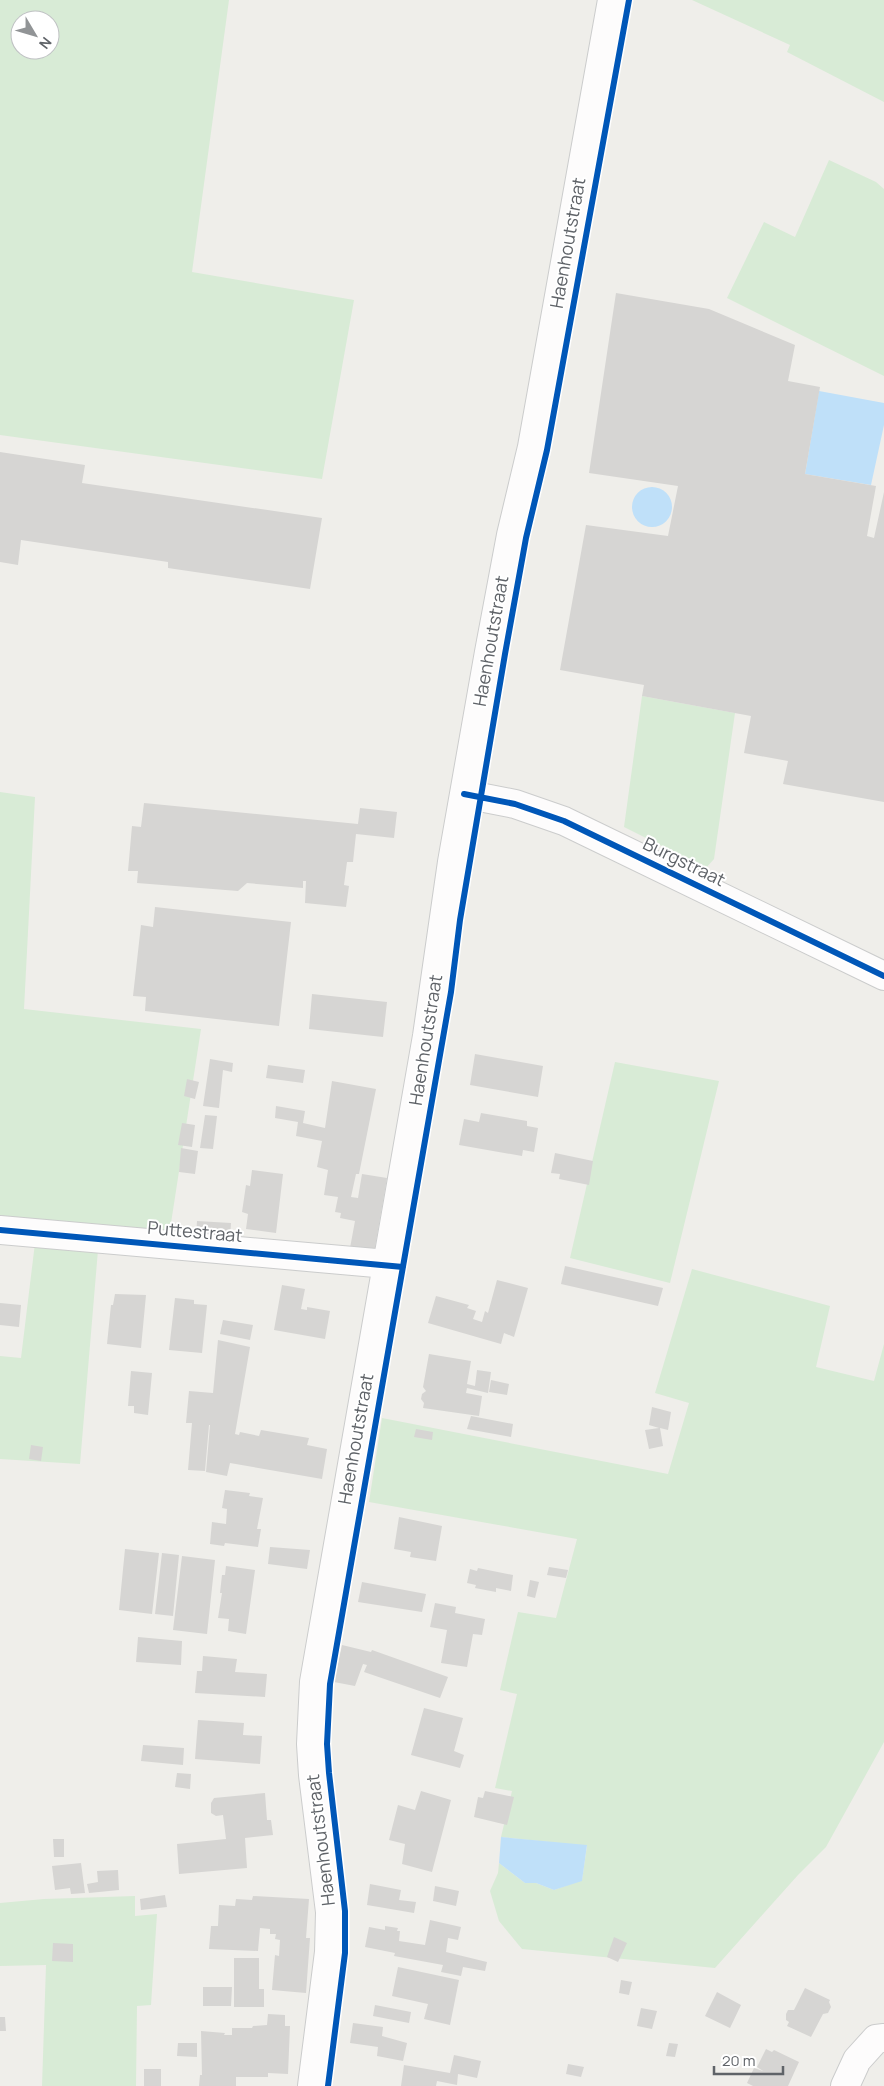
<svg xmlns="http://www.w3.org/2000/svg" width="884" height="2086" viewBox="0 0 884 2086" font-family="Manrope,sans-serif">
	<style>
		.green { fill: #d8ebd6; fill-rule: evenodd }
		.water { fill: #bfe0f9 }
		.building { fill: #d6d5d3 }
		.lines { fill: none; stroke-linecap: round; stroke-linejoin: round }
		.minor-casing { stroke: #cbcccc; stroke-width: 30 }
		.minor { stroke: #fdfcfc; stroke-width: 28 }
		.cycleway-casing { stroke: #fff; stroke-width: 9 }
		.cycleway { stroke: #0057b8; stroke-width: 6 }
		.labels { text-anchor: middle; stroke-width: 4; stroke-linejoin: round; paint-order: stroke }
		.street-label { font-size: 18px; fill: #5f6368; stroke: #fff }
	</style>
	<rect width="100%" height="100%" fill="#efeeea"/>
	<path class="green" d="M0,0H229L192,272L354,300L322,479L0,435ZM20,20H50V50H20Z
		M692,0H884V102L787,52L790,45Z
		M829,160L876,182L884,189V376L727,298L764,222L795,237Z
		M642,696L735,713L714,859L706,868L624,827Z
		M0,792L35,797L24,1009L201,1029L169,1236L0,1217Z
		M615,1062L719,1081L670,1283L570,1258Z
		M35,1243L98,1250L80,1464L0,1459V1356L21,1358Z
		M692,1269L830,1306L816,1367L874,1381L884,1344V1742L826,1847L798,1875L715,1968L522,1949L499,1921L490,1891L498,1873L499,1863L525,1883H536L554,1890L582,1880L587,1846L501,1837L512,1791L495,1788L517,1694L500,1690L518,1612L556,1618L577,1539L369,1502L382,1418L668,1474L689,1403L655,1393Z
		M135,1896V1916L157,1914L151,2005L137,2006L136,2086H42L46,1965L0,1966V1903L44,1899Z"/>
	<path class="water" d="M819,391L884,403V425L871,485L805,474Z
		M632 507a20 20 0 1 1 40 0a20 20 0 1 1-40 0Z
		M501,1837L587,1845L582,1881L554,1890L536,1883H525L499,1863Z"/>
	<path class="building" d="M616,293L709,309L795,345L788,381L820,387L805,474L876,486L867,536L874,538L884,492V802L783,784L788,761L744,753L751,716L642,696L644,685L560,670L586,525L668,536L678,486L589,473Z
		M0,452L85,465L82,483L322,518L310,589L168,568V562L21,540L18,565L0,562Z
		M144,803L358,824L360,808L397,812L394,838L356,834L353,862H347L344,885L349,886L346,907L305,903L306,881H303V888L247,883L238,891L137,883L138,871H128L132,826L141,827Z
		M155,907L291,922L279,1026L145,1011L146,997L133,996L141,925L153,927Z
		M312,994L387,1002L383,1037L309,1029Z
		M475,1054L543,1066L538,1097L470,1085Z
		M210,1059L233,1063L232,1072L223,1070L219,1108L203,1106Z
		M268,1065L305,1070L303,1083L266,1078Z
		M187,1079L199,1082L195,1099L184,1096Z
		M332,1081L376,1089L359,1174H356L351,1197L358,1198L362,1174L387,1178L374,1253L350,1248L355,1221L340,1218L341,1213L335,1212L338,1197L324,1195L328,1170L317,1167L322,1141L296,1136L298,1122L275,1118L276,1106L305,1111L303,1123L325,1128Z
		M481,1113L527,1121V1126L538,1128L534,1152L523,1150L522,1156L459,1145L464,1119L479,1122Z
		M205,1115L217,1116L213,1149L200,1148Z
		M182,1123L195,1125L192,1147L178,1145Z
		M181,1148L198,1151L195,1174L179,1172Z
		M555,1153L593,1161L589,1185L559,1179L560,1174L551,1173Z
		M252,1170L283,1174L276,1233L246,1229L248,1214L242,1212L246,1185L250,1186Z
		M197,1221L231,1223L230,1238L196,1236Z
		M565,1266L663,1288L658,1306L561,1284Z
		M497,1280L528,1288L514,1337L504,1333L501,1344L428,1323L436,1296L469,1305L467,1308L476,1311L473,1319L482,1322L485,1311L488,1313Z
		M282,1285L305,1289L301,1309L307,1310V1307L330,1311L325,1339L274,1330Z
		M115,1294L146,1295L141,1348L107,1344L111,1305H113Z
		M175,1298L194,1300V1304L207,1305L202,1353L169,1350Z
		M0,1303L21,1305L19,1327L0,1325Z
		M223,1320L253,1325L250,1340L220,1334Z
		M218,1340L250,1347L235,1434L239,1435L240,1432L259,1436L261,1430L309,1438L307,1445L327,1449L322,1479L230,1463L227,1476L206,1472L210,1425H209L205,1471L188,1470L192,1423H186L189,1391L213,1393Z
		M429,1354L471,1361L467,1384L475,1386L477,1370L491,1372L488,1393L467,1388L466,1393L482,1396L479,1416L423,1408L424,1403L421,1399L422,1394L426,1391L423,1387Z
		M131,1371L152,1373L148,1415L134,1413V1406H128Z
		M491,1380L509,1384L507,1395L489,1392Z
		M652,1407L671,1412L668,1430L660,1428L663,1446L649,1449L645,1430L659,1428L649,1425Z
		M471,1416L513,1424L511,1437L467,1429Z
		M416,1429L433,1432L432,1440L414,1437Z
		M31,1445L43,1447L41,1461L29,1459Z
		M225,1490L250,1493L249,1496L263,1498L257,1529H261L258,1547L225,1543L224,1546L210,1544L212,1522L226,1524L227,1509L222,1508Z
		M399,1517L442,1526L436,1561L410,1557L411,1552L394,1549Z
		M270,1547L310,1550L307,1569L268,1564Z
		M125,1549L159,1553L152,1614L119,1610Z
		M162,1553L179,1555L173,1616L155,1614Z
		M182,1556L215,1560L207,1634L173,1630Z
		M226,1566L255,1570L246,1634L228,1631L229,1619L218,1618L222,1593H220L222,1575H225Z
		M549,1567L568,1570L566,1578L547,1575Z
		M478,1568L513,1575L511,1591L496,1588V1592L475,1588L476,1585L467,1583L470,1569L477,1571Z
		M530,1580L539,1582L535,1598L527,1596Z
		M362,1582L426,1594L422,1612L358,1602Z
		M435,1603L456,1607L455,1613L485,1619L482,1635L473,1634L467,1667L441,1663L447,1630L430,1627Z
		M138,1637L182,1641L181,1665L136,1662Z
		M342,1645L371,1652L372,1650L448,1677L440,1698L364,1672L367,1665L363,1664L355,1686L334,1682Z
		M203,1656L237,1659L235,1672L267,1674L265,1697L195,1693L197,1671H202Z
		M424,1708L463,1718L454,1751L464,1755L460,1768L411,1755Z
		M198,1720L244,1723L243,1735L262,1736L260,1764L195,1759Z
		M143,1745L184,1748L183,1765L141,1761Z
		M177,1773L191,1774L190,1789L175,1787Z
		M421,1791L451,1800L432,1872L402,1864L405,1844L389,1840L398,1805L415,1810Z
		M485,1791L514,1797L507,1825L474,1817L478,1797L483,1798Z
		M265,1793L267,1820H271L273,1835L245,1838L247,1868L179,1874L177,1844L226,1839L223,1815L216,1816L211,1813V1803L214,1798Z
		M53,1839H64V1857H54Z
		M81,1863L85,1893L71,1894L70,1888L55,1890L52,1866Z
		M118,1870L119,1890L89,1893L87,1884L98,1882L97,1871Z
		M370,1884L401,1890L399,1900L416,1902L414,1913L367,1905Z
		M435,1886L459,1891L456,1906L433,1901Z
		M165,1895L167,1907L141,1910L140,1899Z
		M253,1896L309,1899L306,1938H310L306,1993L272,1990L275,1955L279,1956L280,1940L275,1939L276,1934H270V1929L260,1928L258,1951L209,1949L211,1926H218L219,1905L235,1906L236,1899L252,1900Z
		M430,1920L461,1927L458,1940L448,1938L446,1952L487,1962L485,1971L463,1967L461,1976L441,1972L443,1965L394,1956L395,1953L365,1947L369,1927L385,1930V1926L398,1928L397,1931H400L399,1941L425,1945Z
		M614,1937L627,1943L618,1962L607,1957Z
		M53,1943L73,1944V1962L52,1961Z
		M234,1958H259V1989H264V2007H234Z
		M398,1967L459,1980L450,2025L424,2019L428,2004L392,1996Z
		M621,1980L632,1982L629,1995L619,1993Z
		M203,1987H232L231,2006H203Z
		M805,1988L830,2000L829,2002L831,2007L828,2013L823,2014L811,2037L787,2026L789,2022L786,2020V2014L788,2010H794Z
		M717,1992L741,2005L730,2028L705,2016Z
		M375,2005L411,2012L409,2023L373,2016Z
		M641,2008L657,2011L652,2029L637,2026Z
		M268,2014L285,2015V2026H290L288,2074L268,2073V2077H236V2086H199L200,2075H202L201,2031L225,2033L224,2035H232V2028H252L253,2026L267,2025Z
		M0,2017H5L6,2031H0Z
		M353,2023L383,2027L382,2036L407,2043L403,2061L377,2056L378,2047L350,2043Z
		M178,2043H197V2057L177,2056Z
		M669,2043L678,2044L675,2057L666,2056Z
		M766,2049L772,2052L774,2050L799,2062L788,2086H753L747,2083L754,2068L763,2071L757,2067Z
		M454,2055L481,2061L477,2078L458,2074L457,2085L437,2081L436,2086H401L404,2065L450,2073Z
		M568,2064L584,2067L581,2077L566,2074Z
		M144,2069H161V2086H144Z"/>
	<g class="lines">
		<g class="minor-casing">
			<path id="minor" d="M464,794L515,804L564,821L884,976
				M0,1230L387,1264
				M312,2086L329,1952L330,1912L313,1775L311,1744L314,1682L427,1036L452,862L489,652L511,535L532,447L612,0
				M845,2086L857,2060L876,2039L884,2038"/>
		</g>
		<use href="#minor" class="minor"/>
		<g class="cycleway-casing">
			<path id="cycleway" d="M464,794L515,804L564,821L884,976
				M0,1230L403,1267
				M328,2086L345,1953V1911L329,1773L327,1744L330,1684L451,992L460,920L505,654L526,538L547,450L629,0"/>
		</g>
		<use href="#cycleway" class="cycleway"/>
	</g>
	<g class="labels">
		<g class="street-label">
			<text transform="translate(568 243) rotate(-80)" y="6">Haenhoutstraat</text>
			<text transform="translate(491 641) rotate(-80)" y="6">Haenhoutstraat</text>
			<text transform="translate(684 862) rotate(26)" y="6">Burgstraat</text>
			<text transform="translate(426 1040) rotate(-81)" y="6">Haenhoutstraat</text>
			<text transform="translate(195 1232) rotate(5)" y="6">Puttestraat</text>
			<text transform="translate(356 1439) rotate(-80)" y="6">Haenhoutstraat</text>
			<text transform="translate(321 1840) rotate(-97)" y="6">Haenhoutstraat</text>
		</g>
	</g>
	<g transform="translate(35 35) rotate(128)"><circle r="24" fill="#ffffff" stroke="#bfc1c3"/>
	<path d="M0-4L9 19L0 12L-9 19Z" fill="#919496"/>
	<text y="-8" font-size="14" font-weight="bold" text-anchor="middle" fill="#5f6368">N</text>
	</g>
	<path d="M714 2066v8h69v-8" fill="none" stroke="#5f6368" stroke-width="2.5"/>
	<text x="722" y="2066" font-size="15" fill="#5f6368" stroke="#ffffff" stroke-width="4" paint-order="stroke">20 m</text>
</svg>
